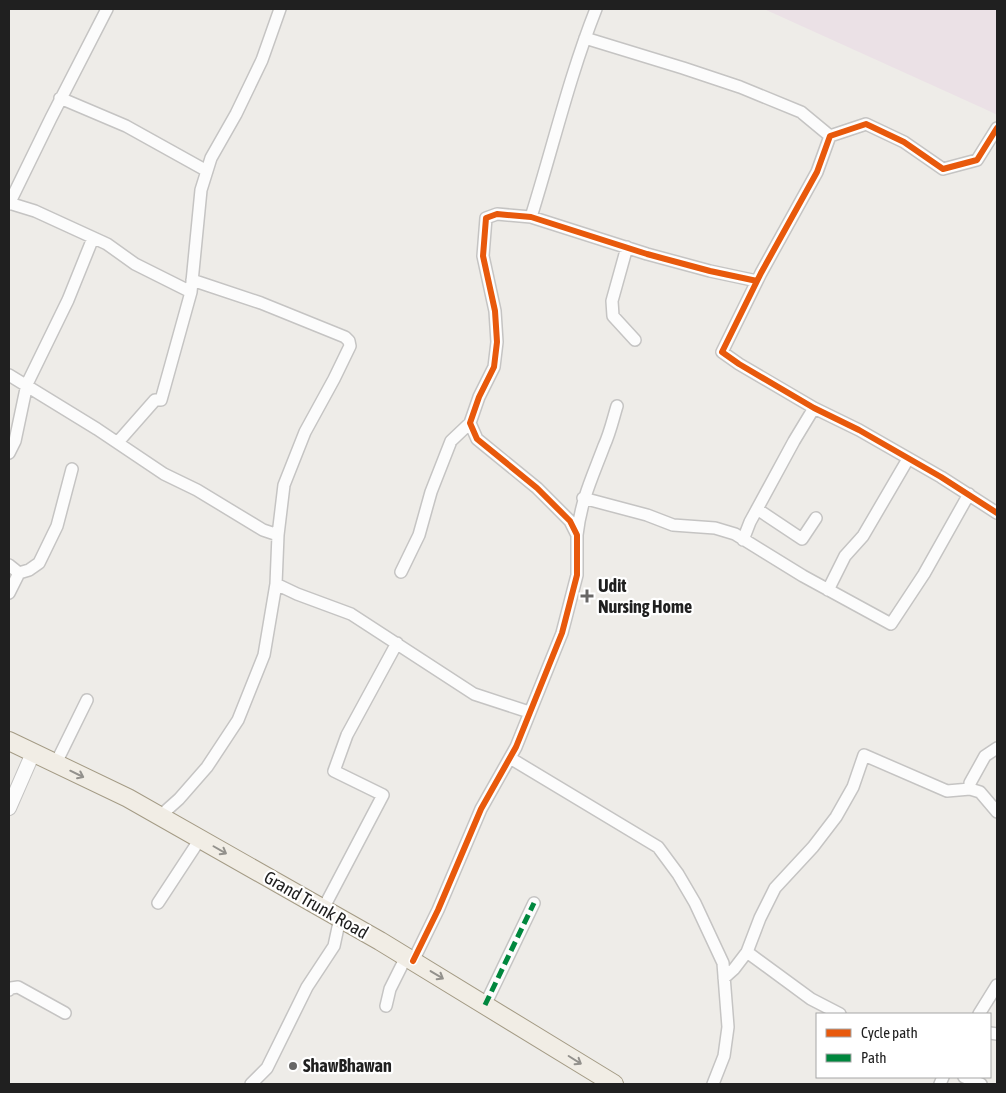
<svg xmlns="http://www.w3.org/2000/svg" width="1006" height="1093" viewBox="0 0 1006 1093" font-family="'Asap Condensed',sans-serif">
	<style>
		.industrial { fill: #ebe1e6 }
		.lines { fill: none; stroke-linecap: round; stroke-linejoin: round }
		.minor-casing { stroke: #c5c4c3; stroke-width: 14 }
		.tertiary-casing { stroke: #c5c4c3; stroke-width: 16 }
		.primary-casing { stroke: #a49b85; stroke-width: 20 }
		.minor { stroke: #fcfcfc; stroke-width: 11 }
		.tertiary { stroke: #fcfcfc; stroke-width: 14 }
		.primary { stroke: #f1ede5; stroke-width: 18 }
		.quiet { stroke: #00873e; stroke-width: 5; stroke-dasharray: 10 5; stroke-linecap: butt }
		.cycleway-casing { stroke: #fff; stroke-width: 9 }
		.cycleway { stroke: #e8590c; stroke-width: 6 }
		.oneway { stroke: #93918c }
		.poi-dot { fill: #686766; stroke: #fff; stroke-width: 2 }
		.labels { text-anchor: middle; stroke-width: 4.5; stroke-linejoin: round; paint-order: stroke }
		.poi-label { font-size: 18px; font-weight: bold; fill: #202020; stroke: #fff; text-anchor: start }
		.street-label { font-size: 18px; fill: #202020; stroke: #fff }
	</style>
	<rect width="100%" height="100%" fill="#eeece8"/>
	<path class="industrial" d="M764,9H997V115L987,110Z"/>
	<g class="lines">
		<g class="minor-casing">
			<path id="minor" d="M585,38L683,68L740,87L801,112L830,136
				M60,98L126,126L207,171
				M997,128L977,160L943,169L904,142L866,124L830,136L817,172L761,273L722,352L739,364L814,408L859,430L941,477L997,513
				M9,203L35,211L107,244L135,264L191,292
				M9,204L51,118L107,9
				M531,217C553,147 569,77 596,9
				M627,247L612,301L613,316L635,340
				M9,375L97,429L164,474L197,490L263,530L278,535
				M118,442L155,400H161L191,292L201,190L211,158L236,114L262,60L280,9
				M9,453L15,441L27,384L68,300L93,238
				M583,498L647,515L673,525L715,528L735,534L803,576L891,624L924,574L969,494
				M757,509L802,539L816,518
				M577,535C581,500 592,478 604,446C610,433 613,419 617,406
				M743,540L750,522L794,441L814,408
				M9,565L19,573L9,593
				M401,572L419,535L431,492L451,441L470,423
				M19,573L29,570L39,563L57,526L72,469
				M276,584L297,594L351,614L474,694L529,712
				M828,590L845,556L863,536L908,459
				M510,758L658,847L678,874L695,903L723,963L728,1027L724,1056L713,1084
				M56,763L87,700
				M970,789L980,792L997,812
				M160,816L179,799L207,767L238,720L264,655L276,584L278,535L284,485L305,432L334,379L350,346L349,341L345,337L261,303L192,280
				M158,903L200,839
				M323,909L383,795L334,771L347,735L397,643
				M747,952L811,999L840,1014
				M413,961L438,910L481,809L516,747L562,633L577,575V535L570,521L537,488L477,439L470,423L479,397L494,367L497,342L495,311L483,256L486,218L497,214L531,217L647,254L710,271L757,281
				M724,978L734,969L747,952L760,918L775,888L813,847L836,817L853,787L864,755L947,791L970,789V783L985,756L997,748
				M9,990L11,988L18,987L65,1013
				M485,1005L534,903
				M386,1006L390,989L406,957
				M979,1014L997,985
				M990,1033L997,1034
				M964,1077L981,1084
				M251,1084L267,1068L307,987L334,946L340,918
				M940,1084L943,1077"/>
		</g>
		<g class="tertiary-casing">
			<path id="tertiary" d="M9,808L33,753"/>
		</g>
		<g class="primary-casing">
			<path id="primary" d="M9,741L128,798L380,941L614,1084"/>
		</g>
		<use href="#minor" class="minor"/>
		<use href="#tertiary" class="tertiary"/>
		<use href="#primary" class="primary"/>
		<path class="quiet" d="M485,1005L534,903"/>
		<g class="cycleway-casing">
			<path id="cycleway" d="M997,128L977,160L943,169L904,142L866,124L830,136L817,172L761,273L722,352L739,364L814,408L859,430L941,477L997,513
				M413,961L438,910L481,809L516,747L562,633L577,575V535L570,521L537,488L477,439L470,423L479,397L494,367L497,342L495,311L483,256L486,218L497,214L531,217L647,254L710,271L757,281"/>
		</g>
		<use href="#cycleway" class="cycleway"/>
	</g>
	<defs><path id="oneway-shaft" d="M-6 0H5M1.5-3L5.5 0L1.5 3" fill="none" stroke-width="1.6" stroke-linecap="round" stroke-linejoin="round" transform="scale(1.25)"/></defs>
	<g class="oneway">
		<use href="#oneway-shaft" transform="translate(77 774) rotate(26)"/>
		<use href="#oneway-shaft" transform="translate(220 850) rotate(30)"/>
		<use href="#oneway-shaft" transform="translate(437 975) rotate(31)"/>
		<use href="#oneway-shaft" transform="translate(575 1060) rotate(32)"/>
	</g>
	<g class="poi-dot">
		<path d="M584.5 588.5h5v5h5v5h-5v5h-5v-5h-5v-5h5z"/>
		<circle cx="293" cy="1066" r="5"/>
	</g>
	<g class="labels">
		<g class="poi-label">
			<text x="598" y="592">Udit<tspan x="598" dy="21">Nursing Home</tspan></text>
			<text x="303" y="1072">ShawBhawan</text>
		</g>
		<g class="street-label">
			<text transform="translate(316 905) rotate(30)" y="6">Grand Trunk Road</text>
		</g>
	</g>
	<rect width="1006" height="1093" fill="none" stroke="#202020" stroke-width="20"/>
	<rect x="816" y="1013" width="175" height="65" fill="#ffffff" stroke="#a6a6a6"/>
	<rect x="826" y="1029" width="25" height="8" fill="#e8590c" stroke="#a6a6a6"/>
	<text x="861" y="1038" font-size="15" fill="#202020">Cycle path</text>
	<rect x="826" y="1054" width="25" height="8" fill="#00873e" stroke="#a6a6a6"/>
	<text x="861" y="1063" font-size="15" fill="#202020">Path</text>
</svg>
